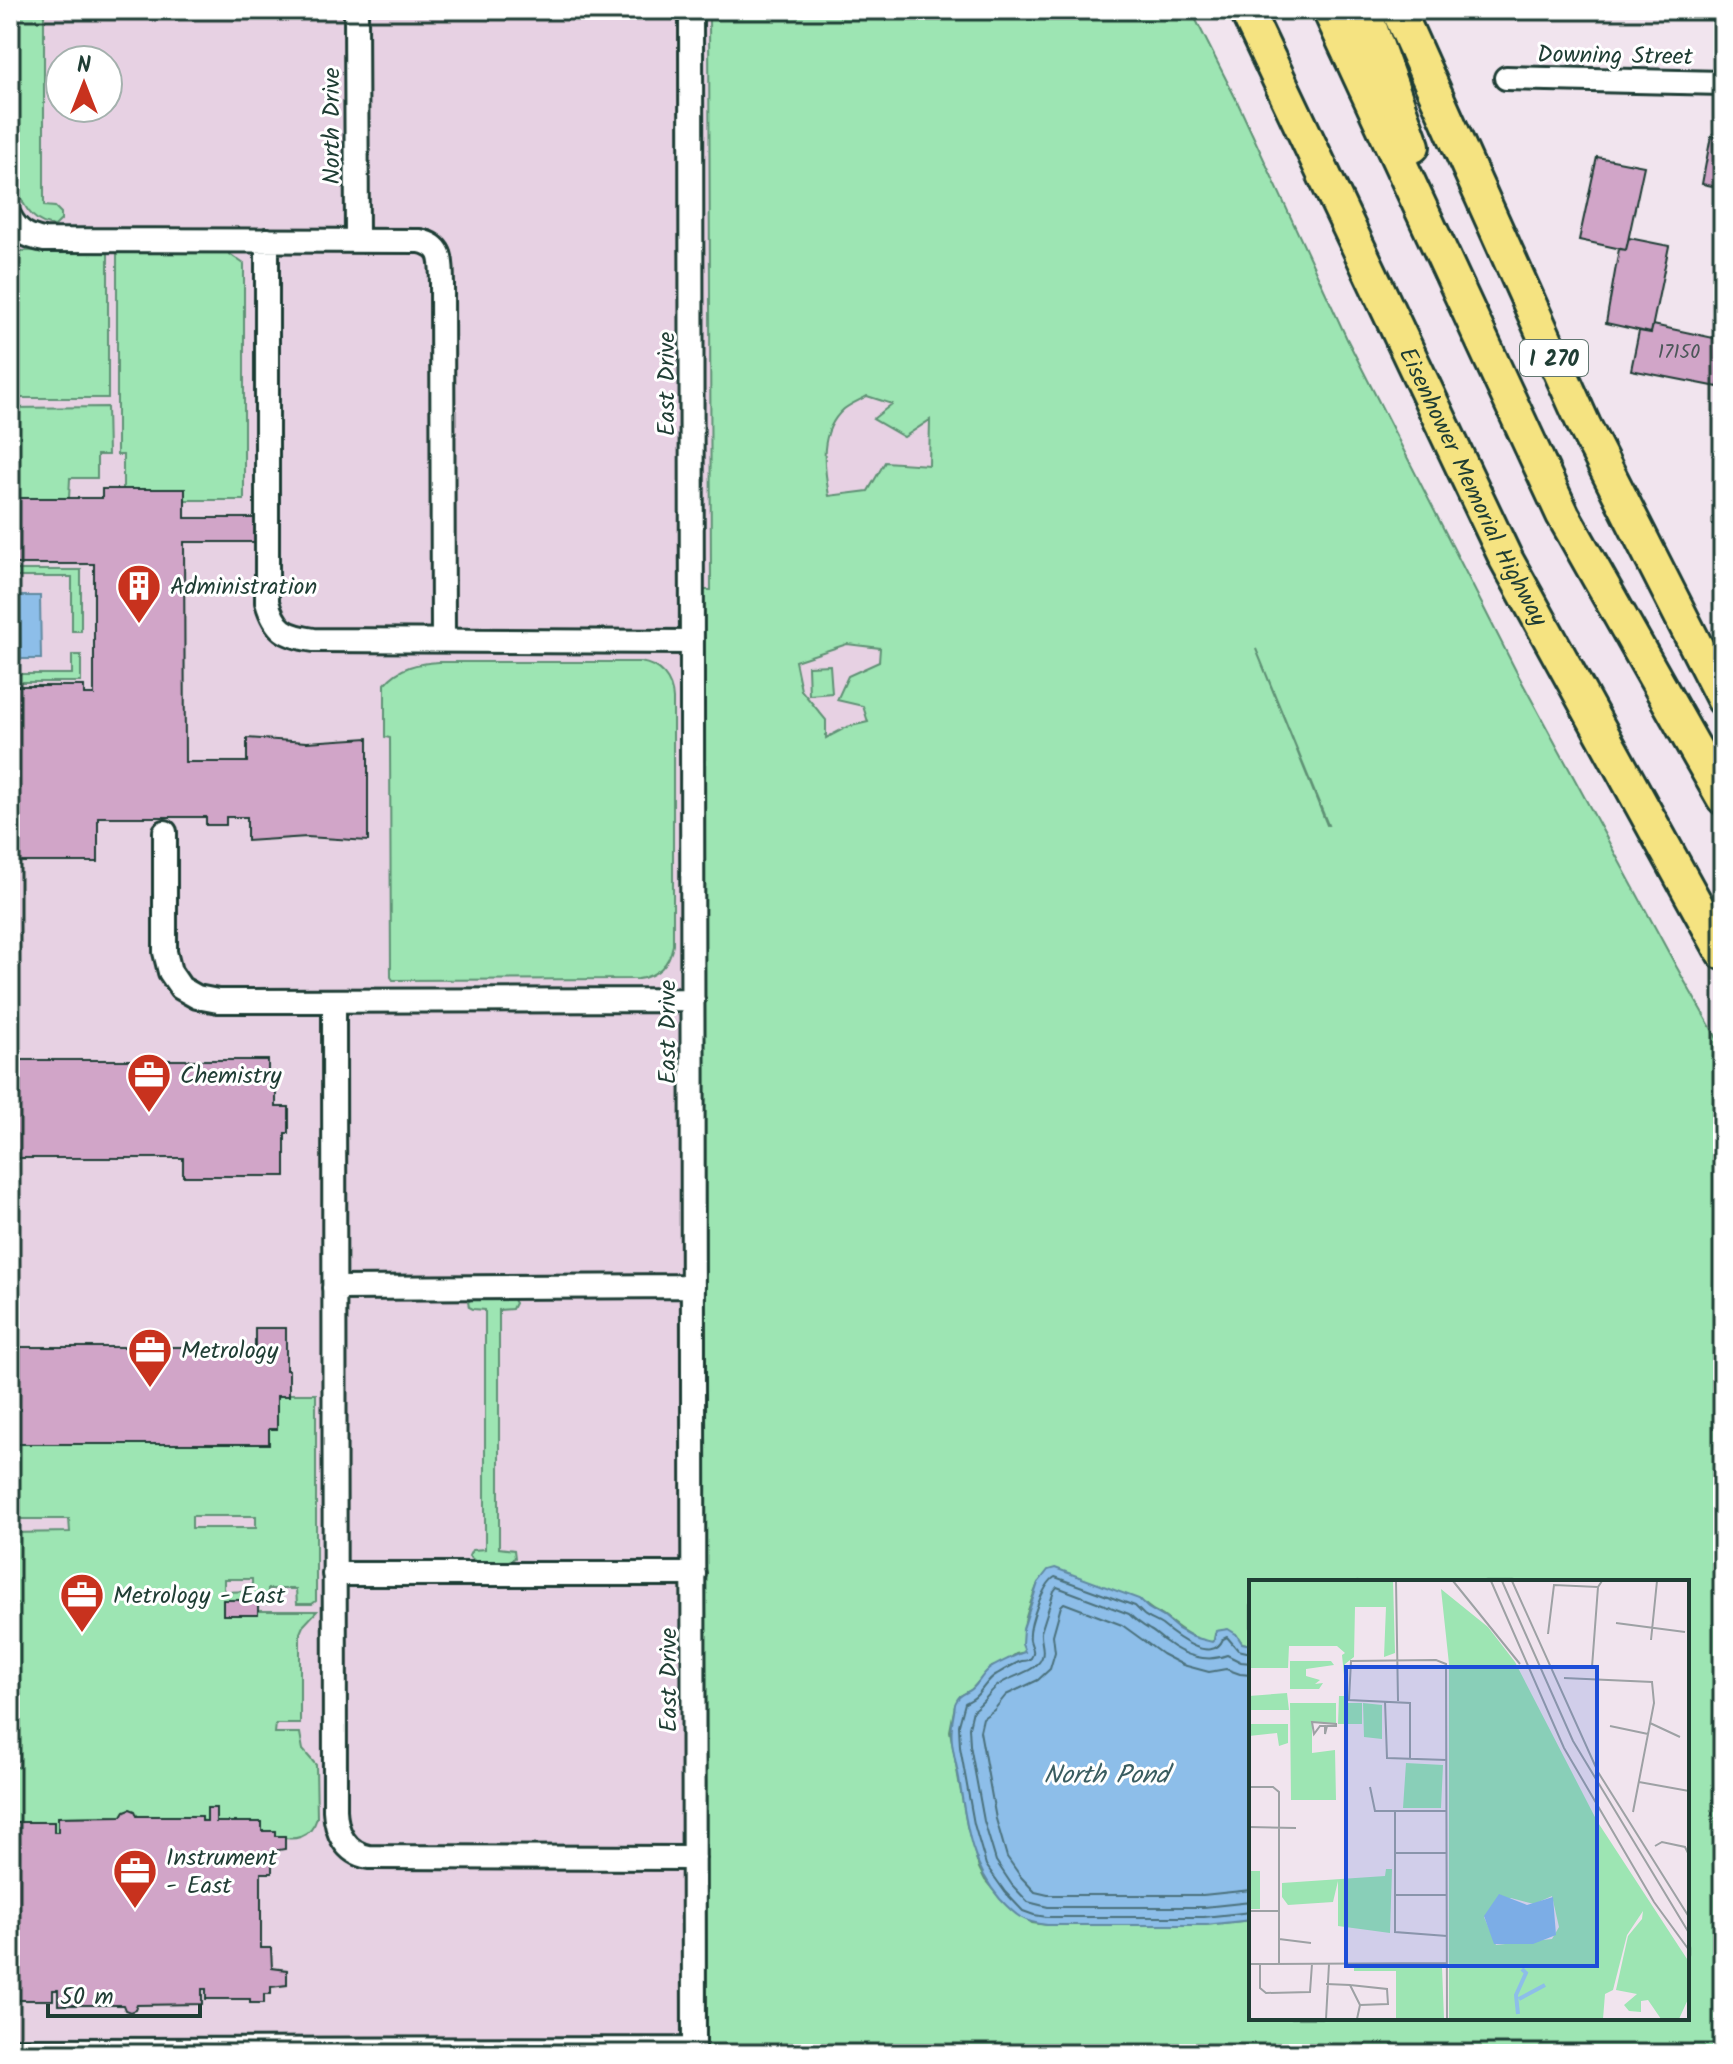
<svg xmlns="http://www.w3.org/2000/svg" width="1733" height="2064" viewBox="0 0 1733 2064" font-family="Kalam,sans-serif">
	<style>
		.built { fill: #e7d1e3; fill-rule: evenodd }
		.green { fill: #9de5b3; stroke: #5e9174; stroke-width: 2; fill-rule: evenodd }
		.water { fill: #8dbee9; stroke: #618aa1; stroke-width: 2 }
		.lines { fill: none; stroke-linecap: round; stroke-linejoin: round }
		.shore { stroke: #4b717c; stroke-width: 2 }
		.building { fill: #d1a5c8; stroke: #1f3d34; stroke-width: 2 }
		.minor-casing { stroke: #1f3d34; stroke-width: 28 }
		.highway-casing { stroke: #1f3d34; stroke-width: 38 }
		.minor { stroke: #fff; stroke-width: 22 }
		.highway { stroke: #f5e381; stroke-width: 32 }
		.labels { text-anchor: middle; stroke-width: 6; stroke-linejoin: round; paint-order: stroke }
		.number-label { font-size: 20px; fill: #4c5759 }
		.shield { fill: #fff; stroke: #627771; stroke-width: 2 }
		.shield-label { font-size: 22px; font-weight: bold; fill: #1f3d34 }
		.street-label { font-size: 24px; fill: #1f3d34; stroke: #fff }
		.poi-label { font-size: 24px; fill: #1f3d34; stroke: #fff; text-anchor: start }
		.water-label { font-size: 26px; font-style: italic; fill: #3a5d61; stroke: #fff }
		.inset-river { fill: none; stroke: #8dbee9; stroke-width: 4 }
		.inset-road { fill: none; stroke: #9da1a4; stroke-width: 2 }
		.view { fill: #1d4ed8; fill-opacity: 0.15; stroke: #1d4ed8; stroke-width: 4 }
		.inset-edge { fill: none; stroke: #1f3d34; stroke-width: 4 }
	</style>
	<rect width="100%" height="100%" fill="#f1e4ee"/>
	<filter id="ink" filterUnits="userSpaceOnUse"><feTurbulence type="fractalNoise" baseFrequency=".0125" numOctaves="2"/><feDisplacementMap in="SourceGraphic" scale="16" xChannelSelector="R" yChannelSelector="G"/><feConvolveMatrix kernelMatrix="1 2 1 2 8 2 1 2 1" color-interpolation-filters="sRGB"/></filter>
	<g filter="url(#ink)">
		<path class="built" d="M10,10H1109L1723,1154V2054H10ZM60,60H108V108H60ZM1251,1582H1687V2018H1251Z"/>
		<path class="green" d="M17,10H44V206L55,207L61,213V220L55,226C35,224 24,209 18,190Z
			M709,10H1191L1236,99L1347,339L1516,671L1676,966L1723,1049V2054H707L704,590H711ZM867,396L892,404L873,419L904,437L930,420L929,465L885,462L868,491L829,496C824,466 818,432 844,409C850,404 860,400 867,396ZM847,644L880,648L879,662L848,676L837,700L863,706L868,722L847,727L826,738V720L801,690L795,661ZM1256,649L1328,825H1327ZM1251,1582H1687V2018H1251V1920L1205,1925H1047L1032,1923L999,1897L985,1880L979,1868L967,1826L950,1731L955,1705L960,1696L971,1690L992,1667L1000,1665L1016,1654L1026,1652C1018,1629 1030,1605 1038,1583L1146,1605C1151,1610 1157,1612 1163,1616C1182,1630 1188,1637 1211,1642L1214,1641L1215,1634H1236L1242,1643L1251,1645Z
			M108,250V398H10V251Z
			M117,250H215L228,253L244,264V500H185L184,489H123V455H117Z
			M107,407L108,455H97V478H70L69,498H10V408Z
			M10,570H81V631H72V577H10Z
			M72,655H81V682H10V674H72Z
			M439,662H640C660,665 672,679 673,699V945C669,965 658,976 638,979L393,980L391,977L390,738L385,737V684C399,667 418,663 439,662Z
			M830,665L832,693L809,695L808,666Z
			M476,1297H511L515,1303L512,1309L499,1310V1548L514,1550L515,1558L509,1561H475L469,1556L472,1550L485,1549V1310L473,1309L469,1307L468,1302Z
			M289,1394H316V1601L312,1604H297L296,1589H268L267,1604H258V1600H223V1614L258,1615V1611H317L303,1626L300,1633V1724H276L275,1733H300L303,1750L316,1765L317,1818C311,1838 294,1842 275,1836V1831H262V1822H216L215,1808H207V1821L137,1816L135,1811L130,1809L125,1811L122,1816L58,1817V1832H54L53,1822H10V1767H19L20,1754L10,1753V1533L70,1532L69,1519H10V1444H268L269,1429L277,1396H289ZM192,1516H256V1528H192ZM252,1579V1591L224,1592V1579Z"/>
		<path class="water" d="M20,596H40L41,659H21Z
			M1055,1568L1139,1599L1148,1608L1165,1618L1178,1629L1193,1637L1212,1642L1214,1640L1216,1631L1228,1629L1236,1634L1242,1643L1251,1645V1920L1205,1925H1047C1023,1922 1016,1916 1000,1899C970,1864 966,1822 959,1778C954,1752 948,1738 954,1712C955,1707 954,1704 957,1700C960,1694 967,1693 972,1689C978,1684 981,1676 988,1670C992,1666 1020,1653 1025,1652L1022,1644L1023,1629L1038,1583L1048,1570Z"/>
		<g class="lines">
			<path class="shore" d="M1251,1653L1238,1650L1227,1637L1223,1639C1212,1665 1175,1636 1162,1625C1156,1621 1149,1619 1144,1615C1141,1612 1138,1609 1135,1606L1055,1577C1043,1584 1028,1626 1030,1640C1031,1646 1036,1651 1031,1658C1026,1663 1026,1659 1019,1662C1012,1665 1004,1670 997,1674C988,1678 983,1690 975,1697C974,1698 967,1702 965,1703L959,1725L960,1747L974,1824L986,1865L1005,1892L1023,1911L1034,1915L1047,1917H1204L1251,1912
				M1251,1663L1241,1662L1227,1655C1207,1663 1184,1656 1166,1642C1160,1638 1156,1633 1150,1630C1142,1625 1136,1621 1129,1614L1057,1587L1054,1591L1041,1632C1040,1641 1045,1649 1042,1657C1038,1671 1011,1676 1000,1684C991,1689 985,1702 973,1710L969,1727L970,1745L984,1821L996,1861L1012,1885L1028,1902L1048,1907H1204L1251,1902
				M1251,1675L1240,1674L1226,1669L1209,1672L1183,1665L1162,1654L1122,1625L1064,1603L1061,1606L1053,1635L1055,1652L1050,1669L1038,1680L1006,1695L994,1710L983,1718L980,1731L996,1819L1007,1857L1021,1877L1035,1892L1048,1895H1203L1251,1890"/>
		</g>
		<path class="building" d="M1711,136L1723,138V188L1702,184Z
			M1597,157L1644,166L1626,250L1579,240Z
			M1629,238L1669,246L1651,333L1606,323L1619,249L1626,250Z
			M1653,325L1723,340V361L1718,387L1631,370L1639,331L1651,333Z
			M102,489H185V518H254V542H184L185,762H247V738L307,742L368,738V841L307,837L247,841V817H226V825H206V817H98V862H10V686H84V695H94V564H10V498H102Z
			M10,1060H268V1075H276V1107H289V1133H285V1176H183V1158H10Z
			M255,1328H286V1370H289V1396H277V1429H269V1444H10V1347H255Z
			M223,1600H258V1615H223Z
			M207,1808H216V1822H262V1831H275V1836H285V1849L272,1851V1873H261V1948H271L272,1968L287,1970V1985L271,1987V1994H264V2003H250V1999H206V1989H202V2004L137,2005L135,2010L130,2012L125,2010L123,2005H58V1990H53V2000H10V1822H54V1832H58V1817L122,1816L125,1811L130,1809L135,1811L137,1816H202V1821H207Z"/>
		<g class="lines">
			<g class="minor-casing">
				<path id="minor" d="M356,10L357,241
					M691,10L694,2054
					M1506,78L1723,83
					M10,217C18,232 28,237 44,240L420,241C445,246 441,263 442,284L443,640
					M267,240V602C275,630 285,636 314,640L692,642
					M165,832V952L170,972L181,988L197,997L218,1001L693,1000
					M334,1001L335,1810C336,1832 345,1853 369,1857L694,1858
					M334,1288L693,1286
					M334,1574H694
					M10,2050L694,2049"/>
			</g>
			<g class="highway-casing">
				<g id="highway">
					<path id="s1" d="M1246,10L1506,559L1723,953"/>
					<path d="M1329,10L1563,515L1723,798"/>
					<path d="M1364,10L1413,146"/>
					<path d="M1398,10L1584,425L1723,699"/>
				</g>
			</g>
			<use href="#minor" class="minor"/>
			<use href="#highway" class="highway"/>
		</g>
	</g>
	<defs>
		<g id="building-pin" transform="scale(2.3)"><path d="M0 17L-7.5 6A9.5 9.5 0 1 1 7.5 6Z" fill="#c8321e" stroke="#fff"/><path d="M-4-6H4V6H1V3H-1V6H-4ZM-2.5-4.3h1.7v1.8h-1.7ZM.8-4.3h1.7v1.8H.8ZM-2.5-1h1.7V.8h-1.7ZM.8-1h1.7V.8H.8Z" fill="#fff"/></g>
		<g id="office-pin" transform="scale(2.3)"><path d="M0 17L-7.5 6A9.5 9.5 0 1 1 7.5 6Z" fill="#c8321e" stroke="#fff"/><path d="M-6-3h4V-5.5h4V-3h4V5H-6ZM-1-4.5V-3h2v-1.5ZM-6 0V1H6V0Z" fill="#fff"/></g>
	</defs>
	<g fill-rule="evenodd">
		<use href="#building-pin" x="139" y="586"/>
		<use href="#office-pin" x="149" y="1075"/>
		<use href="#office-pin" x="150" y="1350"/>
		<use href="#office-pin" x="82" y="1595"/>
		<use href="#office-pin" x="135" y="1871"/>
	</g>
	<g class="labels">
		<g class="number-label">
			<text x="1679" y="358">17150</text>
		</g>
		<rect class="shield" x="1520" y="340" width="68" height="36" rx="6"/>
		<g class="shield-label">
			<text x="1554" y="366">I 270</text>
		</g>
		<g class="street-label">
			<text transform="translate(1615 55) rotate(1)" y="8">Downing Street</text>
			<text transform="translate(331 126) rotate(-90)" y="8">North Drive</text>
			<text transform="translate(666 384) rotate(-90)" y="8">East Drive</text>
			<text dy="8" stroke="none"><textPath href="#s1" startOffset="528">Eisenhower Memorial Highway</textPath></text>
			<text transform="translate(667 1032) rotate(-90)" y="8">East Drive</text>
			<text transform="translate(668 1680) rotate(-90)" y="8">East Drive</text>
		</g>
		<g class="poi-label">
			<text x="170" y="594">Administration</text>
			<text x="180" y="1083">Chemistry</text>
			<text x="181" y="1358">Metrology</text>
			<text x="113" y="1603">Metrology - East</text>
			<text x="166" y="1865">Instrument<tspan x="166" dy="28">- East</tspan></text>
		</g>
		<g class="water-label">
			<text x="1106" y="1783">North Pond</text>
		</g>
	</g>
	<g transform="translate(1249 1580)">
		<rect width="440" height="440" fill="#f1e4ee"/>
		<path d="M0,1H144L146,73L135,77L137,27H106L105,77L96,84L95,95L93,75L96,73L88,66H40L39,88H0ZM192,9L239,47L266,82L348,241L440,382V417L430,439H412L399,420L392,421V432L380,431L375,425L388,414L367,410L379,356L393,339L394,331L378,355L364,410L356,414L354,439H200V84ZM303,316L310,347L303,359L247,365L235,337L245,324L262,318L285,324ZM41,81H82L85,85L57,89V96L71,100L66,104L74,103L70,109H41ZM38,113L40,130H0V116ZM90,116H95L96,123H113V144H89ZM41,123H87V144L63,142V173L86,170L87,220H42ZM114,123L133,125V159L115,157ZM0,144H39V163L30,166L28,153L0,156ZM157,183L194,185L192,228H154ZM137,289H143L141,353L89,346V301L84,322L39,325L33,317V303L136,296ZM0,291H11V329H0ZM105,387H193L195,439H147V391H105Z" fill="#9de5b3" fill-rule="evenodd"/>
		<path d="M250,314L278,325L304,317L307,355L284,364H245L235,336Z" fill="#8dbee9"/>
		<path class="inset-river" d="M270,419L296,405M269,434L267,415L277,393L273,389"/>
		<path class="inset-road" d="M147,1L149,121M204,1L271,84M242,1L315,168L405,322L440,370M253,1L324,161L440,353M263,1L349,192L440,337M367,43L436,52M299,54L305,5L349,7L353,1M402,60L408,1M343,87L349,7M315,98L403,102L405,123L384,232M136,121L138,178L198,180M63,142L87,144V146H78L76,154V146H71L65,154ZM401,143L431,157M361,146L399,154M161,179V123L100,120L102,81L187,80L197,84L198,439M390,202L440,211M0,207H24L30,212V384M121,207L126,231H198M146,232V352L198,356M0,247L47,248M406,266L413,262L436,267L440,275M146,273H198M146,315H198M0,331H30M30,359L62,363M0,384L198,383M11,384V408L17,413L61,412L63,384M77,404L101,405L111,425M101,405L138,409L139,424L111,425L108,439M77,439L80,384"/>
		<path class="view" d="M97,87H348V386H97Z"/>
		<rect width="440" height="440" class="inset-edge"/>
	</g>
	<rect width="1733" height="2064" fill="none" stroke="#fff" stroke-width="40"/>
	<rect x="20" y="20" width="1693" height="2024" fill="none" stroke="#1f3d34" stroke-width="3" filter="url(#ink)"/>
	<g transform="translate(84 84)"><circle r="38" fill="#ffffff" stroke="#a5b1ae" stroke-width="2"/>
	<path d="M0-6L14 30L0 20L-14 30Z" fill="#c8321e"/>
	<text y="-12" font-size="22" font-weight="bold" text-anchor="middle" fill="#1f3d34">N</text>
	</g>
	<path d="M48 2004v12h152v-12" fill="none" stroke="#1f3d34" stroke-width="4"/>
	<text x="60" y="2004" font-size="24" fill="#1f3d34" stroke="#ffffff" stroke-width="6" paint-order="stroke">50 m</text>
</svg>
